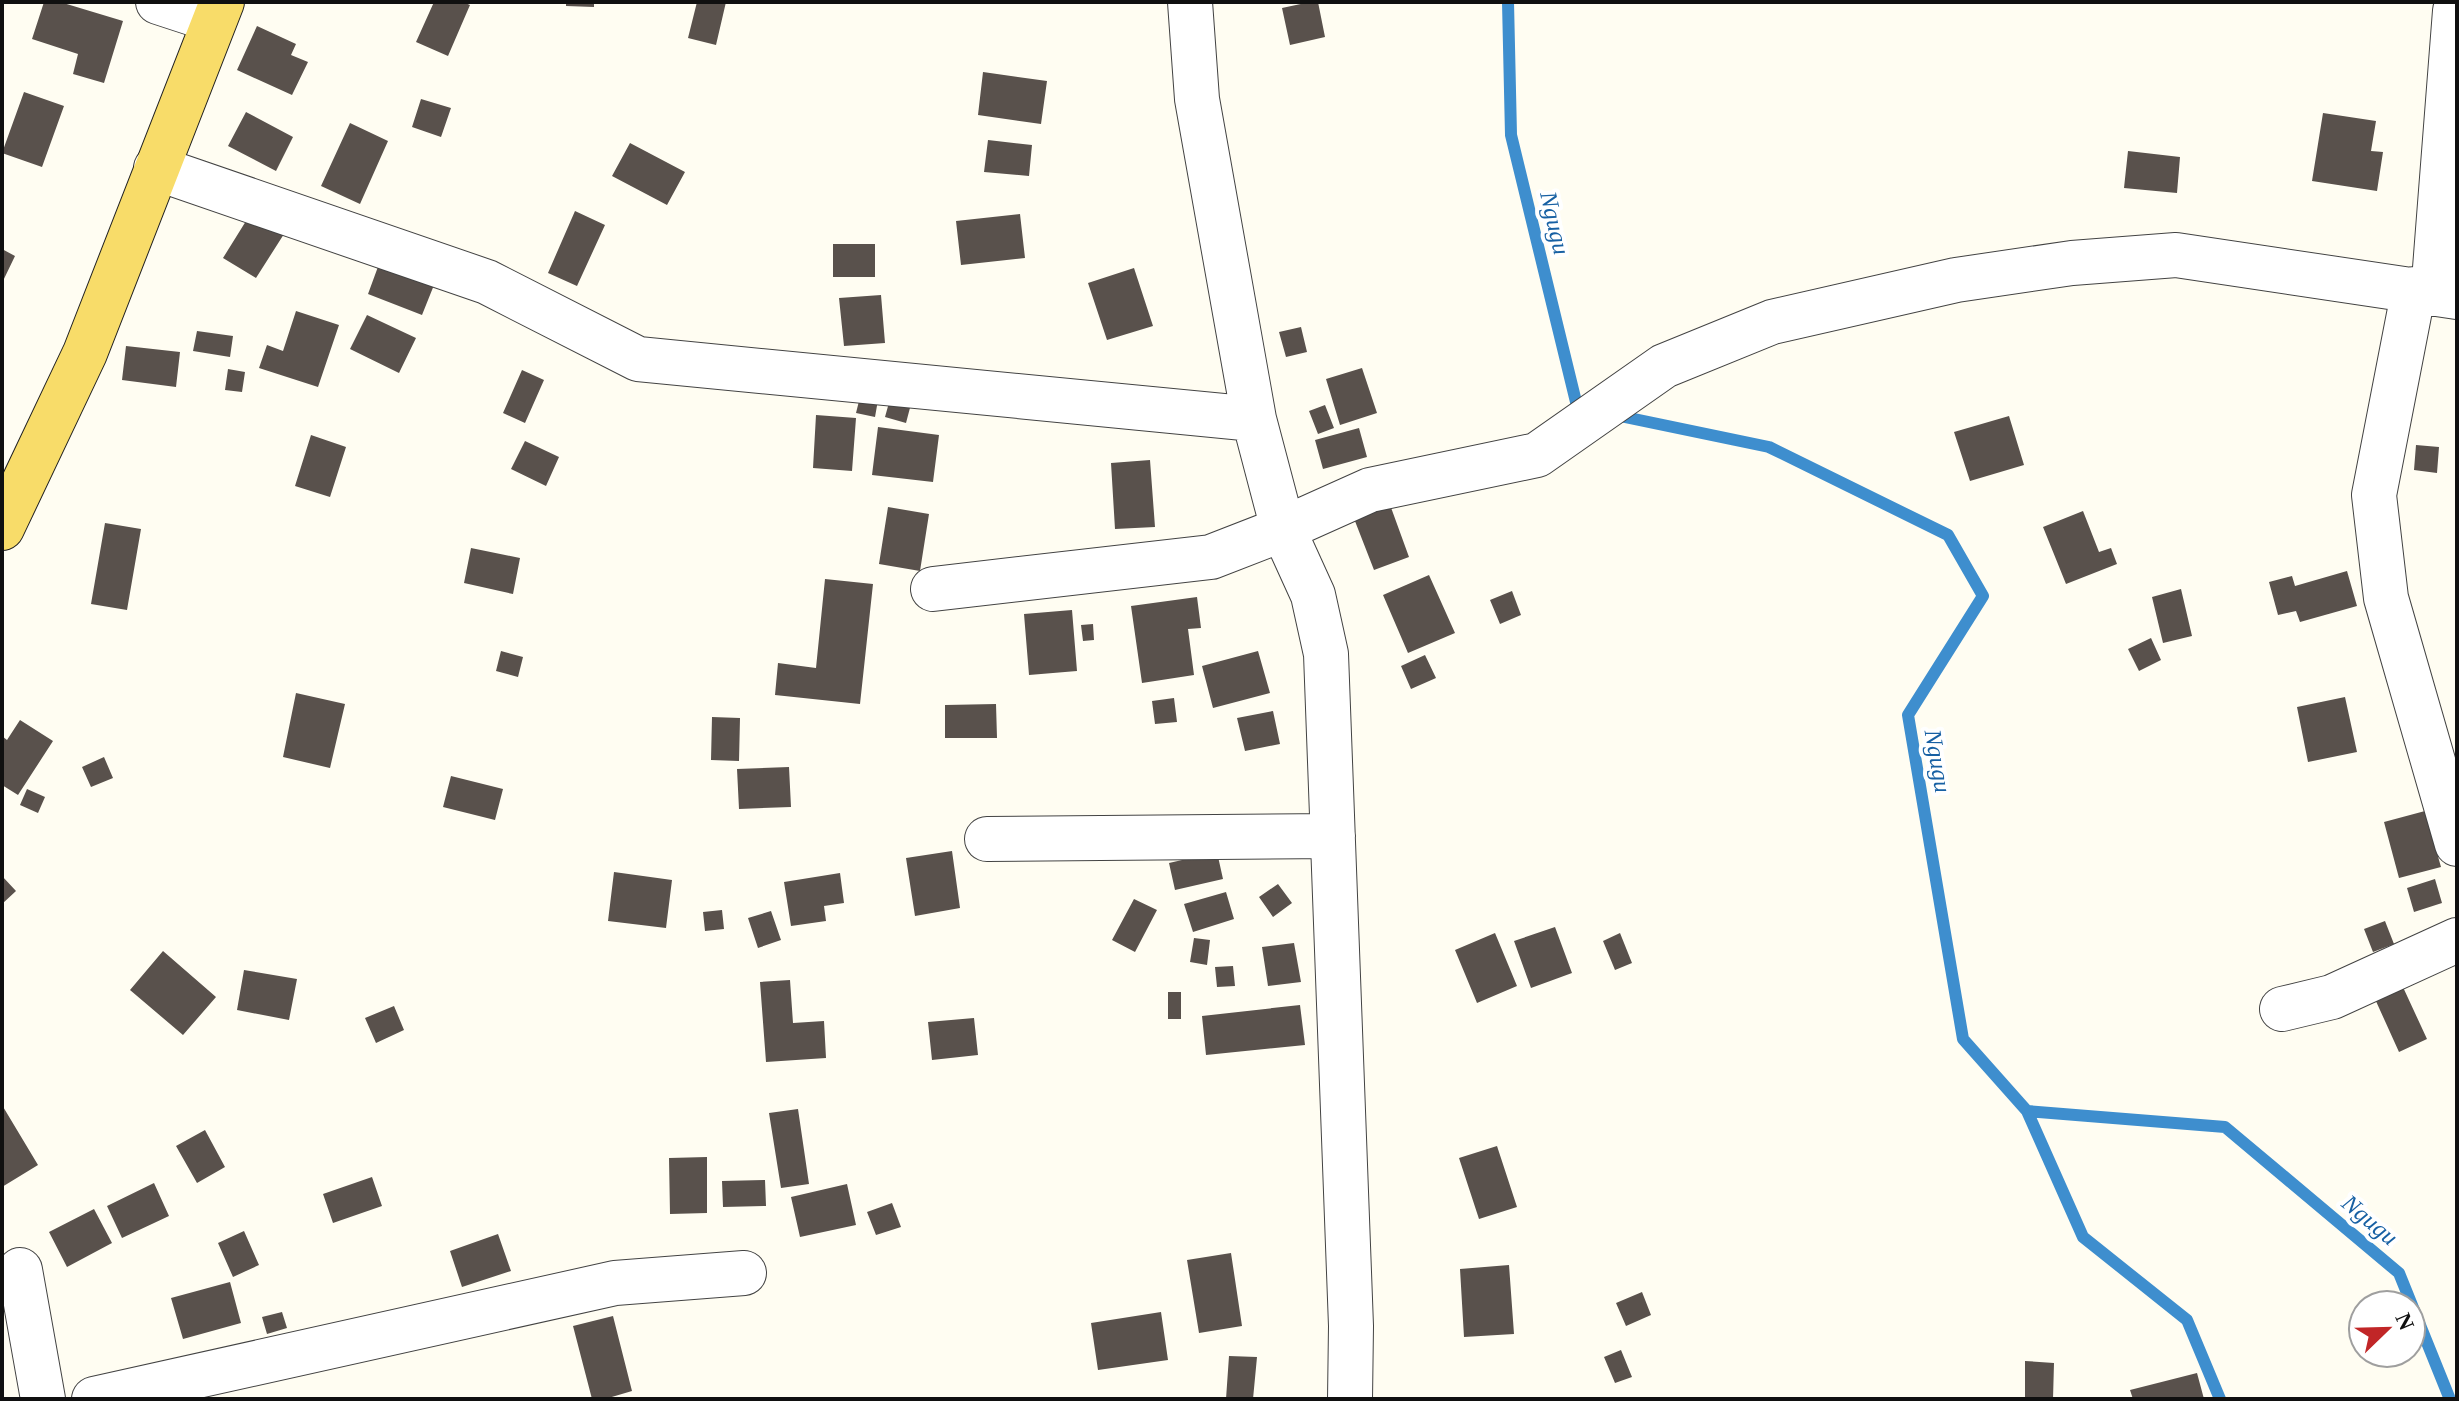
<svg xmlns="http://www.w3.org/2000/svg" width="2459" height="1401" viewBox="0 0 2459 1401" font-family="Georgia,serif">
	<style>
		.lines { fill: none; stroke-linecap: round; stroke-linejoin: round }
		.stream { stroke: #3e8ece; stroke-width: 12 }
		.building { fill: #59514c }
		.minor-casing { stroke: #434343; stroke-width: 46 }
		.major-casing { stroke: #212121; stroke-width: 46 }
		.minor { stroke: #fff; stroke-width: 44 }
		.major { stroke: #f8dc69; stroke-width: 44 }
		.labels { text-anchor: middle; stroke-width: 8; stroke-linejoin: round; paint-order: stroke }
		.water-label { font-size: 24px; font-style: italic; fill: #1760a3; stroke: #fff }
	</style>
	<rect width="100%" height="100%" fill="#fffdf2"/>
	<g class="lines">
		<path class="stream" d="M1508,2L1511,135L1577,406L1585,408
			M1615,415L1769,447L1948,535L1983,596L1908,715L1963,1039L2027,1111L2083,1237L2187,1320L2220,1399
			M2027,1111L2225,1127L2399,1273L2449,1397L2448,1399"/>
	</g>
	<path class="building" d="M44,2H60L123,21L104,83L73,74L78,54L32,39Z
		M434,2H463L470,5L448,56L416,42Z
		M566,2H594V7L566,6Z
		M697,2H726L716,45L688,38Z
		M1310,2H1318L1325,37L1290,45L1282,8Z
		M257,26L296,44L291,55L308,62L292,95L237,70Z
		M983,72L1047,81L1041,124L978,115Z
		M24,92L64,106L42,167L2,153Z
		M421,99L451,108L441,137L412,127Z
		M246,112L293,137L276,171L228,146Z
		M2323,113L2376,121L2371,151L2383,152L2377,191L2312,181Z
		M350,123L388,141L360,204L321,186Z
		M988,140L1032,145L1029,176L984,172Z
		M630,143L685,172L667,205L612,176Z
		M2128,151L2180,157L2177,193L2124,188Z
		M575,211L605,225L577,286L548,273Z
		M251,213L284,234L256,278L223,258Z
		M1020,214L1025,258L961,265L956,221Z
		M833,244H875V277H833Z
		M2,249L15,256L2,283Z
		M379,264L434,285L422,315L368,294Z
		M1134,268L1153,326L1107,340L1088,283Z
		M881,295L885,343L844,346L839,298Z
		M296,311L339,325L318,387L259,368L267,345L283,351Z
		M367,315L416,338L399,373L350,349Z
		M1301,327L1307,352L1286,357L1279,332Z
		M197,331L233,336L230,357L193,351Z
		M126,346L180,352L176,387L122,380Z
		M1362,368L1377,413L1340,425L1326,379Z
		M228,369L245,372L242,392L225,390Z
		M522,370L544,380L525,423L503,413Z
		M860,397L878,400L875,417L856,413Z
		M890,399L911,404L906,423L885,417Z
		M1325,405L1334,428L1318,434L1309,411Z
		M816,415L856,418L852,471L813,468Z
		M2009,416L2024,465L1970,481L1954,432Z
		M878,427L939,435L933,482L872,475Z
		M1359,428L1367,457L1323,469L1315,440Z
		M311,435L346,447L330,497L295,486Z
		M525,441L559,457L546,486L511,469Z
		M2416,445L2439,447L2437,473L2414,470Z
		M1150,460L1155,527L1115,529L1111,463Z
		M1389,502L1409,557L1374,570L1353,516Z
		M888,507L929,514L920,571L879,564Z
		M2083,511L2099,552L2111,548L2117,564L2066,584L2043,527Z
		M105,523L141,529L127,610L91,604Z
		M471,548L520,558L513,594L464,583Z
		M2347,571L2357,606L2300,622L2296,611L2278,615L2269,582L2292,576L2295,586Z
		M1429,575L1455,633L1408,653L1383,595Z
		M825,579L873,584L860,704L775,695L778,663L816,668Z
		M2181,589L2192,636L2163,643L2152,597Z
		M1512,591L1521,615L1500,624L1490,600Z
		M1197,597L1201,628L1188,629L1194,675L1142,683L1131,606Z
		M1072,610L1077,671L1029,675L1024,614Z
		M1093,624L1094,640L1083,641L1081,625Z
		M2151,638L2161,660L2139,671L2128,649Z
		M501,651L523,657L518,677L496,671Z
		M1258,651L1270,693L1213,708L1202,666Z
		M1425,655L1436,678L1411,689L1401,666Z
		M296,693L345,704L330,768L283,757Z
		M2345,697L2357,752L2308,762L2297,707Z
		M1174,698L1177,722L1155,724L1152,701Z
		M996,704L997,738H945V705Z
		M1273,711L1280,744L1245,751L1237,718Z
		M712,717L740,718L739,761L711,760Z
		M20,720L53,741L18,795L2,785V736L7,740Z
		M104,757L113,778L91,787L82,767Z
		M789,767L791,807L739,809L737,769Z
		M451,776L503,789L495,820L443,807Z
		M27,789L45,797L38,813L20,805Z
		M2425,811L2441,867L2399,878L2384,822Z
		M952,851L960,908L915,916L906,858Z
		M1217,852L1223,879L1175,890L1169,863Z
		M614,872L672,880L666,928L608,921Z
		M840,873L844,903L824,906L826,921L791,926L784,882Z
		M2,876L16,891L2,904Z
		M2435,879L2442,903L2414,912L2407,888Z
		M1278,884L1292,903L1273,917L1259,897Z
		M1226,892L1234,919L1193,932L1184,904Z
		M1134,899L1157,910L1135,952L1112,940Z
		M722,910L724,929L705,931L703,912Z
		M771,911L781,940L758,948L748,918Z
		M2385,921L2394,944L2373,952L2364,929Z
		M1555,927L1572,973L1531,988L1514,941Z
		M1495,933L1517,986L1477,1003L1455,950Z
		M1620,933L1632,963L1615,970L1603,941Z
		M1194,938L1210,940L1207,965L1190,962Z
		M1294,943L1301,982L1268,986L1262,947Z
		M163,951L216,997L183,1035L130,990Z
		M1233,966L1235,986L1217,987L1215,967Z
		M244,970L297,979L289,1020L237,1010Z
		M790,980L793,1023L824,1021L826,1058L766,1062L760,982Z
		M2402,985L2427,1039L2399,1052L2375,999Z
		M1168,992H1181V1019H1168Z
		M1300,1005L1305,1045L1206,1055L1202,1016Z
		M394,1006L404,1030L376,1043L365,1018Z
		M974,1018L978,1055L932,1060L928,1022Z
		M2,1105L38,1165L2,1187Z
		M798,1109L809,1184L781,1188L769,1113Z
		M205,1130L225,1167L197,1183L176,1146Z
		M1497,1146L1517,1207L1479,1219L1459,1158Z
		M707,1157V1213L670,1214L669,1158Z
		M372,1177L382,1206L333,1223L323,1194Z
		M765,1180L766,1206L723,1207L722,1181Z
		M154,1183L169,1216L122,1238L107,1206Z
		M847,1184L856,1225L800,1237L791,1197Z
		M892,1203L901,1227L876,1235L867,1212Z
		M94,1209L112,1243L67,1267L49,1232Z
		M244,1231L259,1265L233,1277L218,1243Z
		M498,1234L511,1271L462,1287L450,1251Z
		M1231,1253L1242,1326L1199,1333L1187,1260Z
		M1509,1265L1514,1334L1464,1337L1460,1269Z
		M230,1282L241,1323L183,1339L171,1298Z
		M1642,1292L1651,1315L1626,1326L1616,1303Z
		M282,1312L287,1328L267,1334L262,1317Z
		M1161,1312L1168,1360L1098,1370L1091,1323Z
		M613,1316L632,1391L605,1399H592L573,1326Z
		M1621,1350L1632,1377L1615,1383L1604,1357Z
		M1229,1356L1257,1357L1253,1399H1226Z
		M2025,1361L2054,1363L2053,1399H2025Z
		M2197,1373L2204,1399H2133L2130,1390Z"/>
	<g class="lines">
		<g class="minor-casing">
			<path id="minor" d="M158,2L213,20
				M1190,2L1197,99L1254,419L1283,529L1313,595L1326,654L1351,1326L1350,1399
				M156,168L487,282L638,359L1254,419
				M2414,289L2374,495L2386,598L2457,844
				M2433,294L2455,11
				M933,589L1211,557L1283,529L1370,490L1537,455L1664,366L1772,322L1956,280L2072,263L2176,255L2457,297
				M987,839L1333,836
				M2282,1009L2332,997L2457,940
				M20,1270L43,1399
				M94,1399L615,1283L744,1273"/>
		</g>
		<g class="major-casing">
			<path id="major" d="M2,528L85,353L222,2"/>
		</g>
		<use href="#minor" class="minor"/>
		<use href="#major" class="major"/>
	</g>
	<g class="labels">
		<g class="water-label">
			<text transform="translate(1555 223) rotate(77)" y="8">Ngugu</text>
			<text transform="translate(1938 761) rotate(80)" y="8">Ngugu</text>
			<text transform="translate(2370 1220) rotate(40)" y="8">Ngugu</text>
		</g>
	</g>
	<rect width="2459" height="1401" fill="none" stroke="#101010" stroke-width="8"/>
	<g transform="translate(2387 1329) rotate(67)"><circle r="38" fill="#ffffff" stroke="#9f9f9f" stroke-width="2"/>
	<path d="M0-6L14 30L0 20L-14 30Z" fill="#c12627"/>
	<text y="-12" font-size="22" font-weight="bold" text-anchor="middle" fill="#101010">N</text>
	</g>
</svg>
